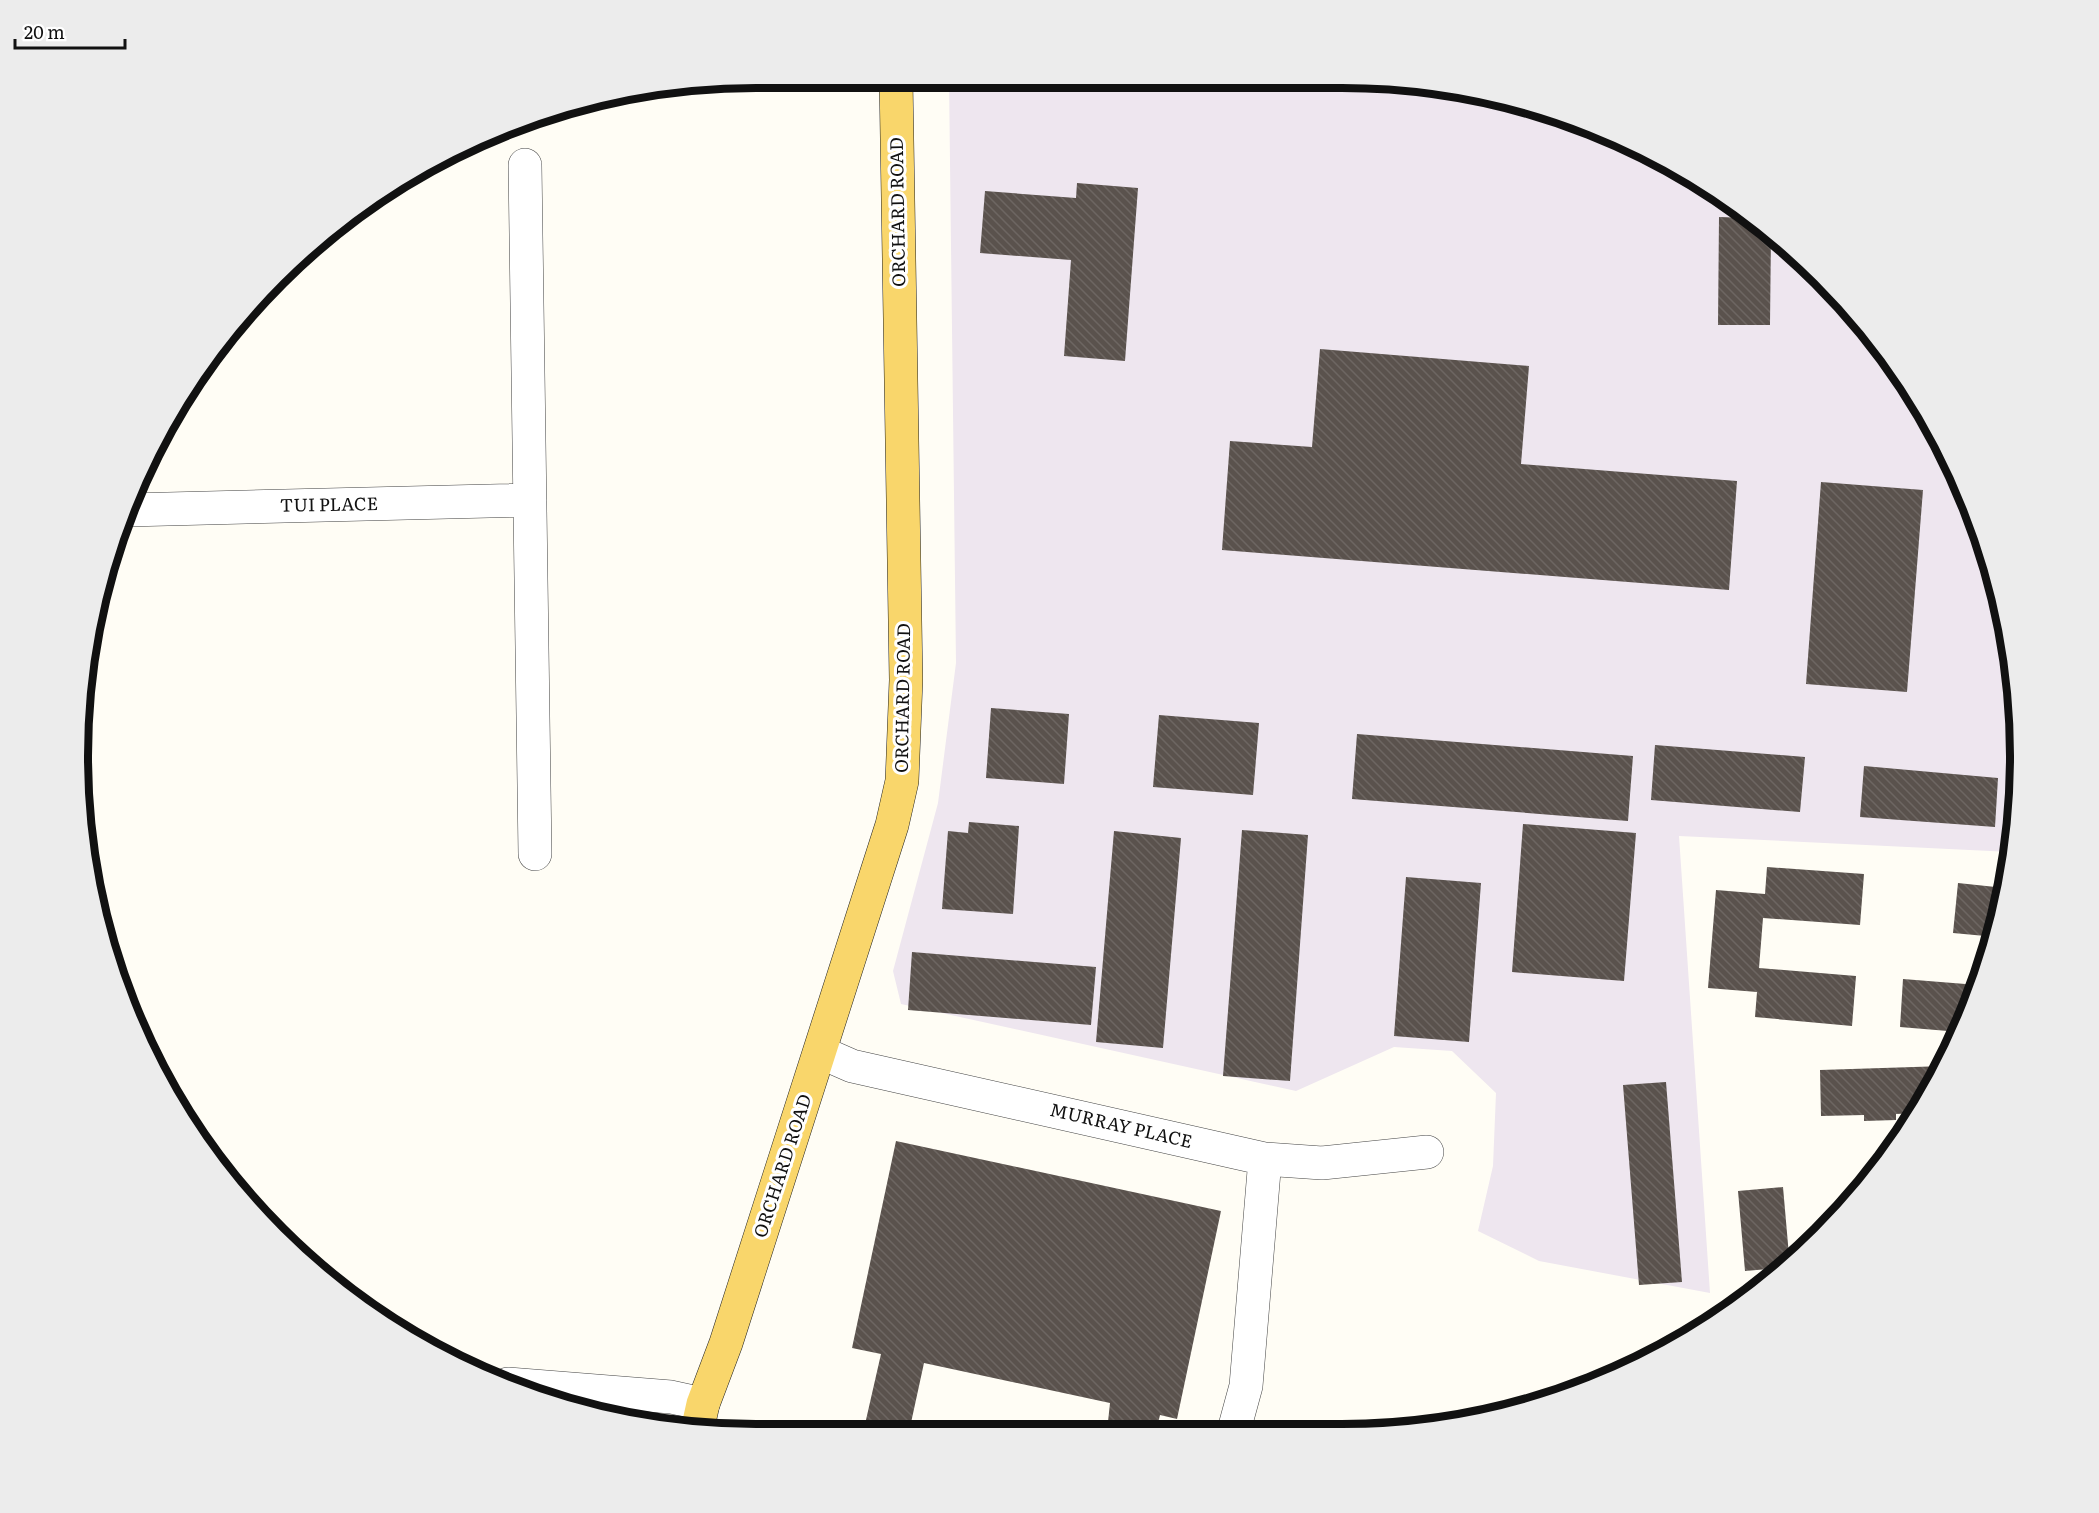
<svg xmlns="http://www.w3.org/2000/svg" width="2099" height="1513" viewBox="0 0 2099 1513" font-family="Literata,serif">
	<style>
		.industrial { fill: #eee6ef }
		.building { fill: url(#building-back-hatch) }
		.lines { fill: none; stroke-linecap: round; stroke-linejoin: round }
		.minor-casing { stroke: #444; stroke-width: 34 }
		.major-casing { stroke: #222; stroke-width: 34 }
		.minor { stroke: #fff; stroke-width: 33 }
		.major { stroke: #f9d66b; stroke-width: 33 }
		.labels { text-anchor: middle; stroke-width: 6; stroke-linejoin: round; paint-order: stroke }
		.street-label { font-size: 18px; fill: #111; stroke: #fff }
		.rim { fill: none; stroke: #111; stroke-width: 8 }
	</style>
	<defs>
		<pattern id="building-back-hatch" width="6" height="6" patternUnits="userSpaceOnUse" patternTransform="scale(1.5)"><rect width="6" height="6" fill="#5a524d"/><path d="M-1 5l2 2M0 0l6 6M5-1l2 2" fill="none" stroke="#6d6662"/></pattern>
	</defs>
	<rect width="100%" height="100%" fill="#fffdf5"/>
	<path class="industrial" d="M949,78H1343L1475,91L1602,130L1682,169L1790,246L1853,309L1930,418L1985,539L2015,668L2020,801L2011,852L1679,836L1710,1293L1539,1261L1478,1231L1493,1166L1496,1093L1452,1051L1394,1047L1296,1091L901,1004L893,971L938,803L956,663Z"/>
	<path class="building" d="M1077,183L1138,188L1125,361L1064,356L1071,260L980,253L985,191L1076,198Z
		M1719,217L1750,218L1771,233L1770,325H1718Z
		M1320,349L1529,366L1521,464L1737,481L1729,590L1222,550L1230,441L1312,447Z
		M1821,482L1923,490L1907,692L1806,684Z
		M991,708L1069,714L1064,784L986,778Z
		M1159,715L1259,723L1253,795L1153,787Z
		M1357,734L1633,756L1628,821L1352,799Z
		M1655,745L1805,757L1800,812L1651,800Z
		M1864,766L1998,778L1995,827L1860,817Z
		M969,822L1019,826L1013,914L942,909L948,831L968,833Z
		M1523,824L1636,833L1624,981L1512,972Z
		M1242,830L1308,835L1290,1081L1223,1076Z
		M1114,831L1181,838L1163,1048L1096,1042Z
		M1767,867L1864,874L1860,925L1763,918L1759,968L1856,976L1852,1026L1755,1017L1757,992L1708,988L1716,890L1765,894Z
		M1406,877L1481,883L1469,1042L1394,1036Z
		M1958,883L2005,888L1996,937L1953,933Z
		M912,952L1096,967L1091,1025L908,1010Z
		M1903,979L1978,985L1960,1032L1900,1027Z
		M1945,1066L1916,1113L1896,1114V1120L1864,1121V1115L1821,1116L1820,1070Z
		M1666,1082L1682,1282L1639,1285L1623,1085Z
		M896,1141L1221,1211L1177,1419L1160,1415L1158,1423L1185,1427V1431H1107L1110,1403L924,1363L909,1432L863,1433L881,1354L852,1348Z
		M1783,1187L1790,1267L1745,1271L1738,1191Z"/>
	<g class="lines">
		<g class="minor-casing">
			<path id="minor" d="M525,165L535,854
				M128,510L530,500
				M820,1052L852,1066L1265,1159L1322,1163L1427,1152
				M508,1384L671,1397L703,1404
				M1234,1430L1246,1386L1265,1159"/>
		</g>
		<g class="major-casing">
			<path id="major" d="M697,1431L703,1404L726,1343L892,825L902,781L906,680L896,78"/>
		</g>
		<use href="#minor" class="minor"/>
		<use href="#major" class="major"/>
	</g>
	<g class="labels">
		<g class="street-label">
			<text transform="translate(898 212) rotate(-91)" y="6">ORCHARD ROAD</text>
			<text transform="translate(329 505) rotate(-1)" y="6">TUI PLACE</text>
			<text transform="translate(903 698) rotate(-89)" y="6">ORCHARD ROAD</text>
			<text transform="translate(1121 1126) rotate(13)" y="6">MURRAY PLACE</text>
			<text transform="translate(783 1166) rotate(-72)" y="6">ORCHARD ROAD</text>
		</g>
	</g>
	<path d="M0 0H2099V1513H0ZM756 88H1342A668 668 0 0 1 2010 756V756A668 668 0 0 1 1342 1424H756A668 668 0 0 1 88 756V756A668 668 0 0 1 756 88Z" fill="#ececec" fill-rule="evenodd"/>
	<path class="rim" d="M756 88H1342A668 668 0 0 1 2010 756V756A668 668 0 0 1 1342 1424H756A668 668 0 0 1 88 756V756A668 668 0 0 1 756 88Z"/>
	<path d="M15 39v9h110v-9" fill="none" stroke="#111111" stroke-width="3"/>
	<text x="24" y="39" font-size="18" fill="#111111" stroke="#ffffff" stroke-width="4.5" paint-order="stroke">20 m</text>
</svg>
